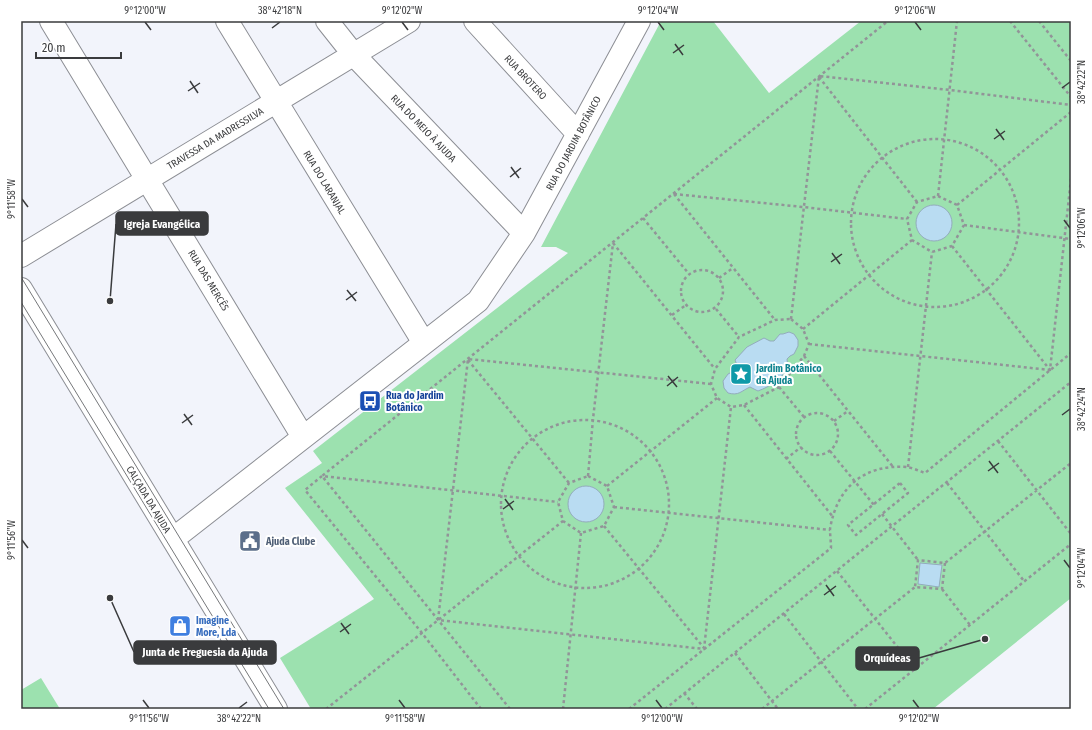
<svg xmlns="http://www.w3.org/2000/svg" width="1092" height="730" viewBox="0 0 1092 730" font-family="'Fira Sans Condensed',sans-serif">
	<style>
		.green { fill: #9ce1af }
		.water { fill: #b9dcf2; stroke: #93acbc }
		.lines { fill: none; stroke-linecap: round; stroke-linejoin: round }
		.minor-casing { stroke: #8c8e94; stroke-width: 24 }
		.path { stroke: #929498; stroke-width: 2.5; stroke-dasharray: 3 3; stroke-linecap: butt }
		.minor { stroke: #fff; stroke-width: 22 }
		.tram { stroke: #76787b; stroke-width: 1 }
		.ticks { fill: none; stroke: #3a3b3d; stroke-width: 1.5 }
		.labels { text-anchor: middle; stroke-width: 4; stroke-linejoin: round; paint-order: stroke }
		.street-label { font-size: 10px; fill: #3a3b3d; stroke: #fff }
		.culture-label { font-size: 10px; font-weight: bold; fill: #0d838f; stroke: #fff; text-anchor: start }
		.transit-label { font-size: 10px; font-weight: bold; fill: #164399; stroke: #fff; text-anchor: start }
		.service-label { font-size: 10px; font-weight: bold; fill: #4e5e75; stroke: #fff; text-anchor: start }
		.shop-label { font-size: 10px; font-weight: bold; fill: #366cbe; stroke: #fff; text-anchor: start }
		.leader { fill: none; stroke: #3a3b3d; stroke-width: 1.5 }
		.callout-dot { fill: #3a3b3d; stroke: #fff; stroke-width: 1.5 }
		.callout { fill: #3a3b3d; stroke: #3a3b3d; stroke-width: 1.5 }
		.callout-label { font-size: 11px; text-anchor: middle; font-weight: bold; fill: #fff }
		.neatline { fill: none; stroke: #3a3b3d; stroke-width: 1.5 }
		.ticks-label { font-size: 10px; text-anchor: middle; fill: #3a3b3d }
	</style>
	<rect width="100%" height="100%" fill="#f2f4fb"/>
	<path class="green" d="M661,21H713L769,93L861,21H1071V598L933,709H311L280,658L374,599L285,488L322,463L313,451L568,253L556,247H541Z
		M41,678L60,709H21V690Z"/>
	<path class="water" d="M916 223a18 18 0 1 1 36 0a18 18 0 1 1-36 0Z
		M789,332L794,334L798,340V346L794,354L790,356L787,359L788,368C780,380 771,386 758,391L750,387C741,391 739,396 728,393L724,388L723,381L728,374L736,370L737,365L735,360L747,347L764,338L770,341H774L780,334H783Z
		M568 504a18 18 0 1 1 36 0a18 18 0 1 1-36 0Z
		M920,563L942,565L939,587L918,584Z"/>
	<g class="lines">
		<g class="minor-casing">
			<path id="minor" d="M51,21L303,437
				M227,21L424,343
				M327,21L354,55L524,233
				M475,21L578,134
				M21,256L409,21
				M21,289L276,709
				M173,539L478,301L524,233L639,21"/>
		</g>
		<path class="path" d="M1010,21L1071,97
			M1039,21L1071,61
			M819,77L917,202
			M851 223a84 84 0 1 1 168 0a84 84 0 1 1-168 0Z
			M674,194L803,207L907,219
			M674,194L775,320
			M938,196L957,21
			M938,196L957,205L964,225L952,246L932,252L912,240L907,219L917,202Z
			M957,205L1071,112
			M643,218L689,274
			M964,225L1071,239
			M613,243L715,369
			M952,246L1050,370
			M681 291a21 21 0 1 1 42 0a21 21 0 1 1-42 0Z
			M719,278L733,268
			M716,309L739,337
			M672,315L686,305
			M791,319L819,76L950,90L1071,105
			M791,319L803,329L809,344L804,356L779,387L744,405L731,407L717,398L711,384L715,369L739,337L775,320Z
			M803,329L912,240
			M809,344L1050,370L1071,179
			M804,356L894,468
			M468,360L569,483
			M711,384L468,359L438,620L704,649L731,407
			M779,387L804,417
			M744,405L833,517
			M796 434a21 21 0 1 1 42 0a21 21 0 1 1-42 0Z
			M501 504a84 84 0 1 1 168 0a84 84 0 1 1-168 0Z
			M834,421L848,411
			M998,441L1071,534
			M830,451L874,505
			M786,459L801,447
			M908,467L932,252
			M588,476L593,419L613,243
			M588,476L607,486L614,507L604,526L581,533L563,521L558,502L569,483Z
			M900,483L908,493L856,535L848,525Z
			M947,483L1024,581
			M607,486L717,398
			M614,507L830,530
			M882,514L918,560
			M604,526L704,648
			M945,563L942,589L915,587L918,560L945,563L1071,463
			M837,571L915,669
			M942,589L970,625
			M784,614L858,709
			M735,653L778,709
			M684,693L697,709
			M326,709L563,521
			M481,709L422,633L305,490L322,476L558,502
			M510,709L322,476L888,21
			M563,709L581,533
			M629,709L831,548C831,542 830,535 830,529C837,487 864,464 907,467C913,468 919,471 925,473L1071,353
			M665,709L1071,382
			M762,709L915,587
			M865,709L1071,544"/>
		<use href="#minor" class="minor"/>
		<path class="tram" d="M21,277L284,709
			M21,302L269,709"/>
	</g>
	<path class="ticks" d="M145,22L151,30M402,22L408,30M658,22L664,30M915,22L921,30M272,28L280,22M675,44L683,55M673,53L684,45M190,81L198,93M1062,88L1070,82M188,91L200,83M996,129L1004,140M994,139L1005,131M511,167L519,178M510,177L521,168M22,199L28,207M1064,220L1070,228M832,253L840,264M831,262L842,254M347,290L356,301M346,300L357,292M668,376L677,387M667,386L678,377M184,414L192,425M1062,415L1070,409M182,423L193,415M989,461L998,473M988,471L999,463M505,499L513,510M503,509L514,501M22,540L28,548M1064,560L1070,568M826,585L834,596M824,595L836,586M341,623L349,634M340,632L351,624M143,700L149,708M399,700L405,708M656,700L662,708M913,700L919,708M239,708L247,702"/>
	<defs>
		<g id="sight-square" transform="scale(1.15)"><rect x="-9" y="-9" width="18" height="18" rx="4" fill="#0f9aa8" stroke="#fff"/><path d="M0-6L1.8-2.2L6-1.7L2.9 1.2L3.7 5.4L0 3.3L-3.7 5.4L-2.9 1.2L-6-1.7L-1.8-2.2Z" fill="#fff"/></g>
		<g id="bus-square" transform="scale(1.15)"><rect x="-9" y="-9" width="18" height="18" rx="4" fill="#1a4fb4" stroke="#fff"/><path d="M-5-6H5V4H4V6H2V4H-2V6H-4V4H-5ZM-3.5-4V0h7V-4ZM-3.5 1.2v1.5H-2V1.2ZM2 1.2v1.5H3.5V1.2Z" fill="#fff"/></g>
		<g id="civic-square" transform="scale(1.15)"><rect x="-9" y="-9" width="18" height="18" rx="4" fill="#5c6f8a" stroke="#fff"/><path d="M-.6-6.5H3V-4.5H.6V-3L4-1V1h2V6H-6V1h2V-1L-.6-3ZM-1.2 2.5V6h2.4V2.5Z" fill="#fff"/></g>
		<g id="shop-square" transform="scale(1.15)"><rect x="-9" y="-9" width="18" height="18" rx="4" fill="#3f7fe0" stroke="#fff"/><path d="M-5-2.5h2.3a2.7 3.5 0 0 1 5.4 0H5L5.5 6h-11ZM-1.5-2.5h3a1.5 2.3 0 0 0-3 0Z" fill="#fff"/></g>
	</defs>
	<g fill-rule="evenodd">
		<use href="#sight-square" x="741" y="374"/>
		<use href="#bus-square" x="370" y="401"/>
		<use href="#civic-square" x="250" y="541"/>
		<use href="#shop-square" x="180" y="626"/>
	</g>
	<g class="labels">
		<g class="street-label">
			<text transform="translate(526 77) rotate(47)" y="4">RUA BROTERO</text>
			<text transform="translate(424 128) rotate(46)" y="4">RUA DO MEIO À AJUDA</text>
			<text transform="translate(215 138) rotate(-31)" y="4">TRAVESSA DA MADRESSILVA</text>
			<text transform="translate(573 143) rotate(-62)" y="4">RUA DO JARDIM BOTÂNICO</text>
			<text transform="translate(325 182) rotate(59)" y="4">RUA DO LARANJAL</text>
			<text transform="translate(209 280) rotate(59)" y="4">RUA DAS MERCÊS</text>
			<text transform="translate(149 499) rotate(59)" y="4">CALÇADA DA AJUDA</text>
		</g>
		<g class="culture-label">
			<text x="756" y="372">Jardim Botânico<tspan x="756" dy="12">da Ajuda</tspan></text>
		</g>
		<g class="transit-label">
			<text x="386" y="399">Rua do Jardim<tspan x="386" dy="12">Botânico</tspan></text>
		</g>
		<g class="service-label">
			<text x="266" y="545">Ajuda Clube</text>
		</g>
		<g class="shop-label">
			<text x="196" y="624">Imagine<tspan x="196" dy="12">More, Lda</tspan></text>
		</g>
	</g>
	<path class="leader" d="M110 301L116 224M110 598L134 652M985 639L919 658"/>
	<g class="callout-dot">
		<circle cx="110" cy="301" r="4"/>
		<circle cx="110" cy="598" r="4"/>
		<circle cx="985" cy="639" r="4"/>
	</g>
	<g class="callout">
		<rect x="116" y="212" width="92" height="23" rx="4"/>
		<rect x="134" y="641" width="142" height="23" rx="4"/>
		<rect x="856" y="647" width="63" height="23" rx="4"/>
	</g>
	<g class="callout-label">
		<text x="162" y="228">Igreja Evangélica</text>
		<text x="205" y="656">Junta de Freguesia da Ajuda</text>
		<text x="887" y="662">Orquídeas</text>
	</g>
	<rect width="1092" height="730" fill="none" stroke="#ffffff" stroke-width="44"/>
	<path d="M36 52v6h85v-6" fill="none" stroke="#3a3b3d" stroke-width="2"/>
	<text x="42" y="52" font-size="12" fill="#3a3b3d" stroke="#ffffff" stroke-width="3" paint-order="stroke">20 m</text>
	<rect x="22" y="22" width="1048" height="686" class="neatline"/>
	<g class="ticks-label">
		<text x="145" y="14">9°12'00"W</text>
		<text x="280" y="14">38°42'18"N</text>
		<text x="402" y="14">9°12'02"W</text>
		<text x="658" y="14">9°12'04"W</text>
		<text x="915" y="14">9°12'06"W</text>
		<text transform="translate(1081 82) rotate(-90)" y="4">38°42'22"N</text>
		<text transform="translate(11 199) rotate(-90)" y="4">9°11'58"W</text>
		<text transform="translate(1081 228) rotate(-90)" y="4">9°12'06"W</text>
		<text transform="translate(1081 409) rotate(-90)" y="4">38°42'24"N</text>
		<text transform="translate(11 540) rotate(-90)" y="4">9°11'56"W</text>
		<text transform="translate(1081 568) rotate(-90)" y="4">9°12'04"W</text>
		<text x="149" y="722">9°11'56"W</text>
		<text x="239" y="722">38°42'22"N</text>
		<text x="405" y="722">9°11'58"W</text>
		<text x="662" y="722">9°12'00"W</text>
		<text x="919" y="722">9°12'02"W</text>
	</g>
</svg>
